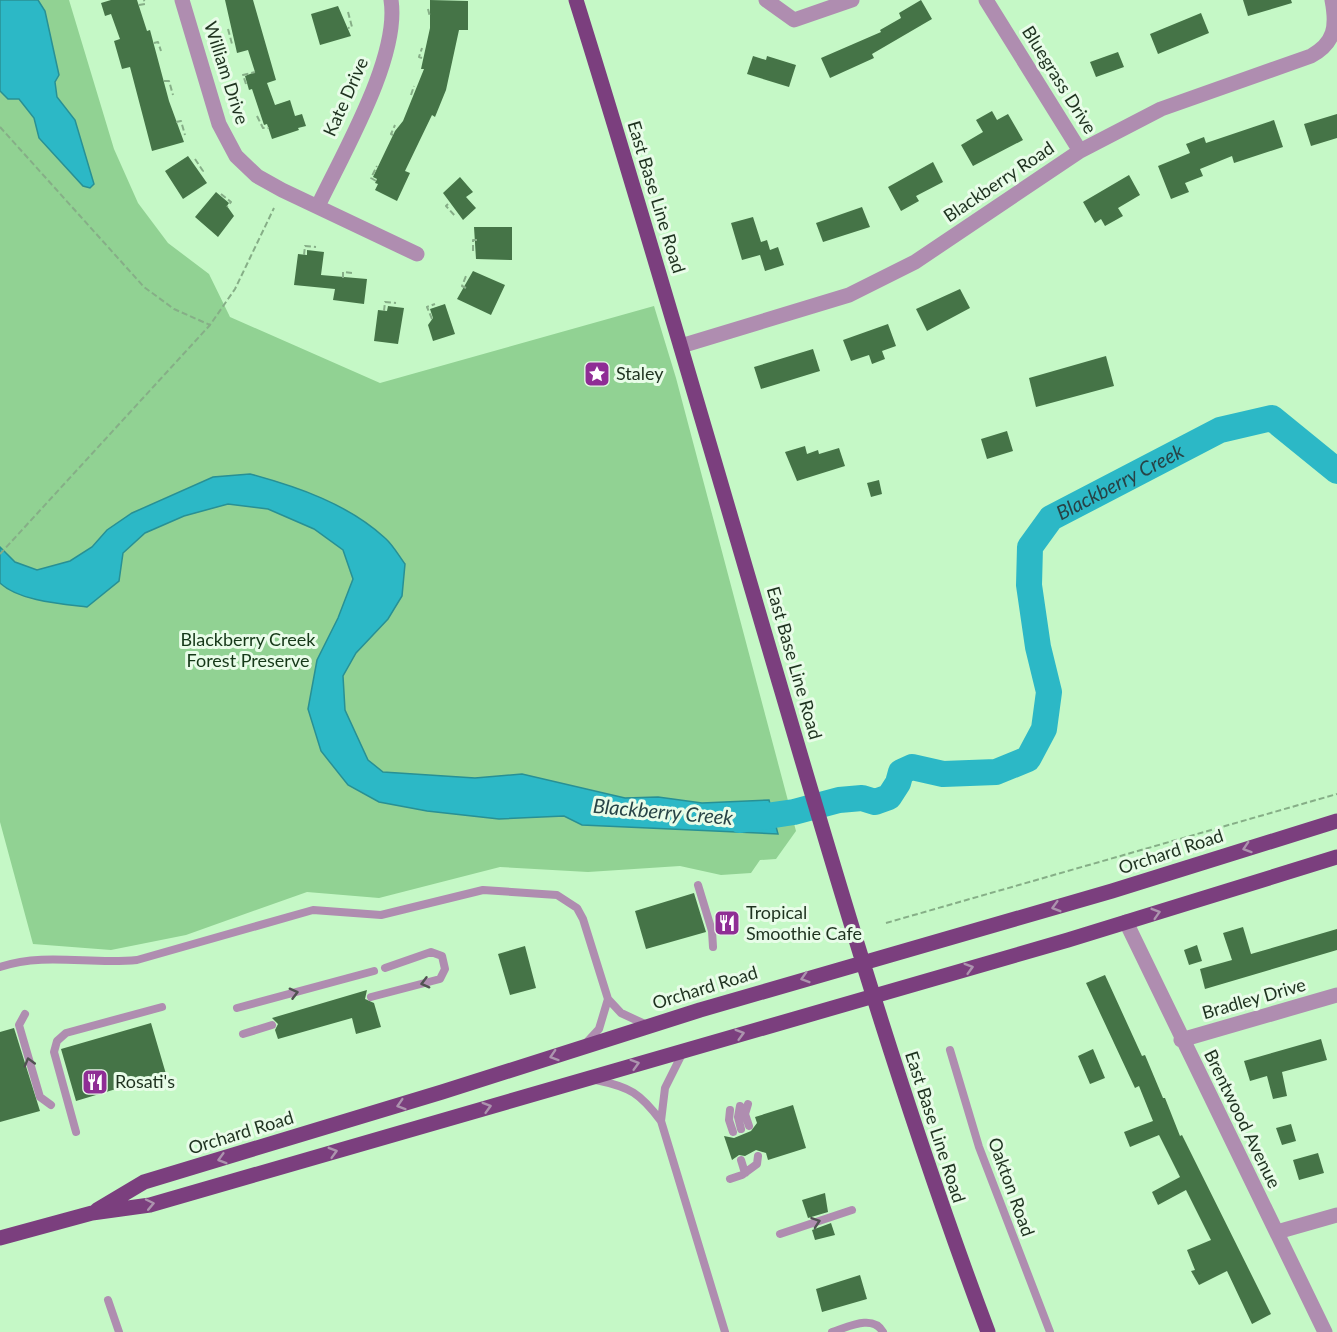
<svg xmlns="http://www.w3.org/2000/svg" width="1337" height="1332" viewBox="0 0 1337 1332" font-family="Lato,sans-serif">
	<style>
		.green { fill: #91d293 }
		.water { fill: #2cb8c6; stroke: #289094; stroke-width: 1.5 }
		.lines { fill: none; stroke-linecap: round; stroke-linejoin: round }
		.river { stroke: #2cb8c6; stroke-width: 26 }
		.building { fill: #457447 }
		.path { stroke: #86ae87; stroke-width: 2; stroke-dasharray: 6 3; stroke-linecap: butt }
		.lane { stroke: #af8db0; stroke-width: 8 }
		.street { stroke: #af8db0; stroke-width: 15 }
		.primary { stroke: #7b3f7e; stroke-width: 15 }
		.oneway { stroke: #ac94ae }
		.oneway2 { stroke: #515252 }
		.labels { text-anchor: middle; stroke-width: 6; stroke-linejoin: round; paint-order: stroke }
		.street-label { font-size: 18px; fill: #1e321f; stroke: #e8fce8 }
		.poi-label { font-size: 18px; fill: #1e321f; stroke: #e8fce8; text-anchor: start }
		.park-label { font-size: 18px; fill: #153818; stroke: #e8fce8 }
		.water-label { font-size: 20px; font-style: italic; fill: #274346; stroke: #e8fce8 }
	</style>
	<rect width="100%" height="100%" fill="#c5f8c6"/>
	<path class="green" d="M0,0H69L114,149L138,203L168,243L209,274L230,317L380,383L654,306L676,378L796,831L776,859L760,860L751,873L721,875L680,866L588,872L500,867L379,898L307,892L186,935L111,950L33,944L0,822Z"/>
	<path class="water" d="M0,0H38L45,11L59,75L55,82L57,97L75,120L94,184L90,188L83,186L39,138L34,118L19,99H8L0,91Z
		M250,474C298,487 348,504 385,538C393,545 399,556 405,564L402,596L388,619L356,653L343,676L345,710L368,760L383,772L475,778L522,774L625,798L658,797L702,803L769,800L778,834L582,825L564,816L499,819L427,811L379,802L348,785L321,751L308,709L317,660L338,618L353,579L343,550L314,529L268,509L228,504L184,516L145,533L123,553L119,581L87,607C62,604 19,601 0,583V547L15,562L37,570L70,561L92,547L107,530L132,513L213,477Z"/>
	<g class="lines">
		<path class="river" id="s1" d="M740,820L794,812L839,800L862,798L875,802L889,797L898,783L901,772L912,767L943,774L996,772L1028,759L1044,729L1049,692L1038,647L1029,585L1030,547L1051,518L1220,430L1272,418L1337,471"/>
	</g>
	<path class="building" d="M111,0H137L147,31L150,30L169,101L184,142L152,151L130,67L122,69L114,41L120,39L111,14L105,16L101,3Z
		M225,0H253L276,80L267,83L275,105L290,100L295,116L302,114L306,126L298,128L299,130L272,139L267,124L264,125L252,89L249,90L245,76L255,72L248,50L237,53Z
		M430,0L468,1V30H459L446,90L435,117L432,115L405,171L410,173L397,201L375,190L378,184L375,183L377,179L373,177L395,131L403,121L424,69H421L430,28Z
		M921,0L932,19L872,54L874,58L830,78L821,58L881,32L880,30L901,18L899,13Z
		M1243,0H1291L1292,3L1248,16Z
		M338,6L351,36L320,45L311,14Z
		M1201,13L1209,33L1158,54L1150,34Z
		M1118,52L1124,67L1096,77L1090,62Z
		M753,56L766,60L767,56L796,65L789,87L747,74Z
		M992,111L997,120L1008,114L1023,140L973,166L961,145L983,132L976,120Z
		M1337,114V138L1311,146L1304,124Z
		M1274,120L1283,147L1234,163L1232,156L1200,169L1203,176L1185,183L1189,192L1171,199L1158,166L1190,153L1186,144L1204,137L1206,143Z
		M188,156L207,183L183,199L165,171Z
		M933,162L943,182L916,196L919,201L901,211L888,187Z
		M1129,175L1140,195L1118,208L1123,216L1105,226L1101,219L1095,223L1083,202Z
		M460,177L473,192L466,197L476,208L463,220L443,193Z
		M216,192L229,203L227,206L234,216L218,237L195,217Z
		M862,207L870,227L823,242L816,223Z
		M753,217L761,242L767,240L770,250L778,247L784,265L765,271L760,255L742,260L731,223Z
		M474,227H512V260L476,259Z
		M307,250L324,252L321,275L367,279L364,304L333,300L335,289L294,285L298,254L307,255Z
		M473,271L505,285L491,315L457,299Z
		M960,289L970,308L927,331L916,309Z
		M445,304L455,334L433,341L428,325L433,318L430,309Z
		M388,306L404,308L398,344L374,341L378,310L387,311Z
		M888,324L896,346L882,351L885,359L872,364L869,355L851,361L843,340Z
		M813,349L820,371L761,389L754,367Z
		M1106,356L1114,386L1036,407L1029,378Z
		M1007,431L1013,451L987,459L981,439Z
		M805,446L807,454L818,450L819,454L839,448L845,466L797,481L785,452Z
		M879,480L882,494L871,497L867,483Z
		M694,893L706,932L646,949L635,911Z
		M1243,927L1251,954L1337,929V950L1205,989L1200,969L1232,960L1223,933Z
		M1197,945L1202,961L1189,965L1184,950Z
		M525,946L536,988L510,995L498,954Z
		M1105,975L1142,1056L1145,1055L1163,1098H1165L1180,1136L1182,1135L1271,1314L1252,1324L1227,1271L1199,1285L1191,1271L1195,1270L1187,1250L1211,1240L1186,1190L1158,1205L1152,1192L1180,1177L1159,1135L1130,1147L1124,1132L1153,1121L1139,1086L1135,1088L1086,983Z
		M367,990L365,999L374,1003L381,1027L356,1034L352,1018L278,1039L275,1030L278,1024L272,1018Z
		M151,1023L166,1074L76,1101L61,1049Z
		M14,1028L40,1111L0,1122V1032Z
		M1321,1039L1327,1060L1282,1072L1287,1096L1273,1099L1267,1076L1250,1081L1244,1061Z
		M1093,1049L1105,1078L1090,1084L1078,1056Z
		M793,1105L806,1148L768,1160L766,1153L756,1150L745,1156L739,1155L732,1160L724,1136L734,1138L751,1131L757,1123L755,1117Z
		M1291,1124L1296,1141L1282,1145L1276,1128Z
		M1318,1153L1324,1173L1299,1180L1293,1160Z
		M825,1193L828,1212L808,1218L802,1200Z
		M831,1223L835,1235L815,1240L812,1230Z
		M860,1275L867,1299L822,1312L816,1289Z"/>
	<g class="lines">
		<path class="path" d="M139,5L145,4L144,0
			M428,9L430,17
			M348,12L352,27L348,28
			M228,29L232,44L234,43
			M154,43L158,42L161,51
			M422,58L419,57L422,48
			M164,81H169L173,95
			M246,84L243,75L255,72
			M411,95L414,86
			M257,116L263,128H269
			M176,122L181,121L185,135
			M0,127L144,287L174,309L210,325
			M393,135L391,134L395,125
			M195,159L203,171L201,173
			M376,181L371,178L377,166
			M221,194L231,202L227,207
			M448,204L446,206L456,217
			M473,251V240H478
			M304,255L305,246L316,247
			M343,278V272L353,273
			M466,288L462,286L466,276
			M384,311L385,302L396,303
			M432,319L427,307L435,304
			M0,554L210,325L235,289L274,208
			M886,923L1337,794"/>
		<path class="lane" d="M698,885L712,931L713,947
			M0,967C46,952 90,965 137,960L313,910L381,915L483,890L557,895L577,908L583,919L608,999L621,1013L647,1025
			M371,997L440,979L445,969L442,956L431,952L385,968
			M237,1008L374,971
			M25,1014L19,1025L40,1097L51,1105
			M243,1034L272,1025
			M587,1042L599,1029L608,999
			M950,1050L979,1147L1050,1332
			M596,1080C630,1087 640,1093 661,1121L725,1332
			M748,1104L745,1114L749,1126
			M740,1106L738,1117L741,1129
			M730,1110L729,1120L733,1132
			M661,1121L665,1088L683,1052
			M76,1132L54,1052L57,1041L66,1033L162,1007
			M741,1160L745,1173
			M730,1179L742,1175L757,1164L758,1156
			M780,1234L852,1210
			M108,1300L119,1332
			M832,1332C848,1327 873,1314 883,1332"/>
		<path class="street" d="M182,0L219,124L236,156L257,176L282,190L417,254
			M766,0L794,20L852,0
			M986,0L1080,151
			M318,206C343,153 400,57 391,0
			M681,346L849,295L915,262L1080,151L1161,109L1311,56C1335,43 1337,26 1332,0
			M1126,922L1325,1332
			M1181,1040L1337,995
			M1277,1232L1337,1215"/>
		<path class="primary" d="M576,0C648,230 714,461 782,692C845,907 909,1122 988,1332
			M97,1210L144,1182L442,1092L700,1010L1112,891L1337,821
			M0,1238L92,1213L150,1205L1068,940L1337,857"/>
	</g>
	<defs><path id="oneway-chevron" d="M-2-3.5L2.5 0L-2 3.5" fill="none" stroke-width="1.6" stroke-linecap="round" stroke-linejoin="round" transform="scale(1.5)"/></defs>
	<g class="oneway">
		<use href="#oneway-chevron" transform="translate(1247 848) rotate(162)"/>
		<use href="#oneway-chevron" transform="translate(1056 907) rotate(164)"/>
		<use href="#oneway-chevron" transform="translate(1156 913) rotate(-17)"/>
		<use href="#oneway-chevron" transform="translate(969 968) rotate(-16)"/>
		<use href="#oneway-chevron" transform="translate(805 978) rotate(163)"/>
		<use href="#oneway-chevron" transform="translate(740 1034) rotate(-16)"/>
		<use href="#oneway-chevron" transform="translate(554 1056) rotate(162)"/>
		<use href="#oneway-chevron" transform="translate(635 1064) rotate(-16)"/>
		<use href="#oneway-chevron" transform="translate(401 1105) rotate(163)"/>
		<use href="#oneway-chevron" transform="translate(487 1107) rotate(-16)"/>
		<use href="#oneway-chevron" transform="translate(333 1152) rotate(-16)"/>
		<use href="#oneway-chevron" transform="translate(222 1159) rotate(164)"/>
		<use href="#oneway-chevron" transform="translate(150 1204) rotate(-12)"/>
	</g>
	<g class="oneway2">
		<use href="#oneway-chevron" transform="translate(425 983) rotate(165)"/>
		<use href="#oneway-chevron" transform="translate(294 993) rotate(-15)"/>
		<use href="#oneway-chevron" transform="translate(29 1062) rotate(-106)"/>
		<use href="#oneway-chevron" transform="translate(816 1222) rotate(-19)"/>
	</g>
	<defs>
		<g id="sight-square" transform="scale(1.35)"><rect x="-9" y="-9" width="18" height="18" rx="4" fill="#8f2d95" stroke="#e8fce8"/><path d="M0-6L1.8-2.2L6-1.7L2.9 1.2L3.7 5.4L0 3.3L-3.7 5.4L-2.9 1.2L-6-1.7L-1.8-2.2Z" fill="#fff"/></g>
		<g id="restaurant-square" transform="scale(1.35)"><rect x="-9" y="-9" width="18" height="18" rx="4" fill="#8f2d95" stroke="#e8fce8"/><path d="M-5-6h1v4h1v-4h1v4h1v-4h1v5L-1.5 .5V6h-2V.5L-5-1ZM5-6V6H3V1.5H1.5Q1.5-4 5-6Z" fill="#fff"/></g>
	</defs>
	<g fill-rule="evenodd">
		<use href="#sight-square" x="597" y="374"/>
		<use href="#restaurant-square" x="727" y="923"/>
		<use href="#restaurant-square" x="95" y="1082"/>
	</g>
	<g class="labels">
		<g class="street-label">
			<text transform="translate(226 73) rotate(72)" y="6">William Drive</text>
			<text transform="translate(1059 80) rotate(58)" y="6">Bluegrass Drive</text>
			<text transform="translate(346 97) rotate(-66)" y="6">Kate Drive</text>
			<text transform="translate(999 182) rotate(-34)" y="6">Blackberry Road</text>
			<text transform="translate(656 197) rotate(73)" y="6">East Base Line Road</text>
			<text transform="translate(794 663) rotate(74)" y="6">East Base Line Road</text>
			<text transform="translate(1171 852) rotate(-18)" y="6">Orchard Road</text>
			<text transform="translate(705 988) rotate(-17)" y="6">Orchard Road</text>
			<text transform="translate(1254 999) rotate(-16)" y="6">Bradley Drive</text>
			<text transform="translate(1242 1119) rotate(64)" y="6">Brentwood Avenue</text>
			<text transform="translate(935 1127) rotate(72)" y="6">East Base Line Road</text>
			<text transform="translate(241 1133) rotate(-17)" y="6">Orchard Road</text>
			<text transform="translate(1011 1187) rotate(70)" y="6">Oakton Road</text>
		</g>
		<g class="poi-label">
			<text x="616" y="380">Staley</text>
			<text x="746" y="919">Tropical<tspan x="746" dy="21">Smoothie Cafe</tspan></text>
			<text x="115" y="1088">Rosati's</text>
		</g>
		<g class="park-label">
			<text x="248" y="646">Blackberry Creek<tspan x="248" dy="21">Forest Preserve</tspan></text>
		</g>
		<g class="water-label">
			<text dy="7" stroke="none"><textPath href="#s1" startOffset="644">Blackberry Creek</textPath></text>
			<text transform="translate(663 812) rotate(5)" y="7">Blackberry Creek</text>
		</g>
	</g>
</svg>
